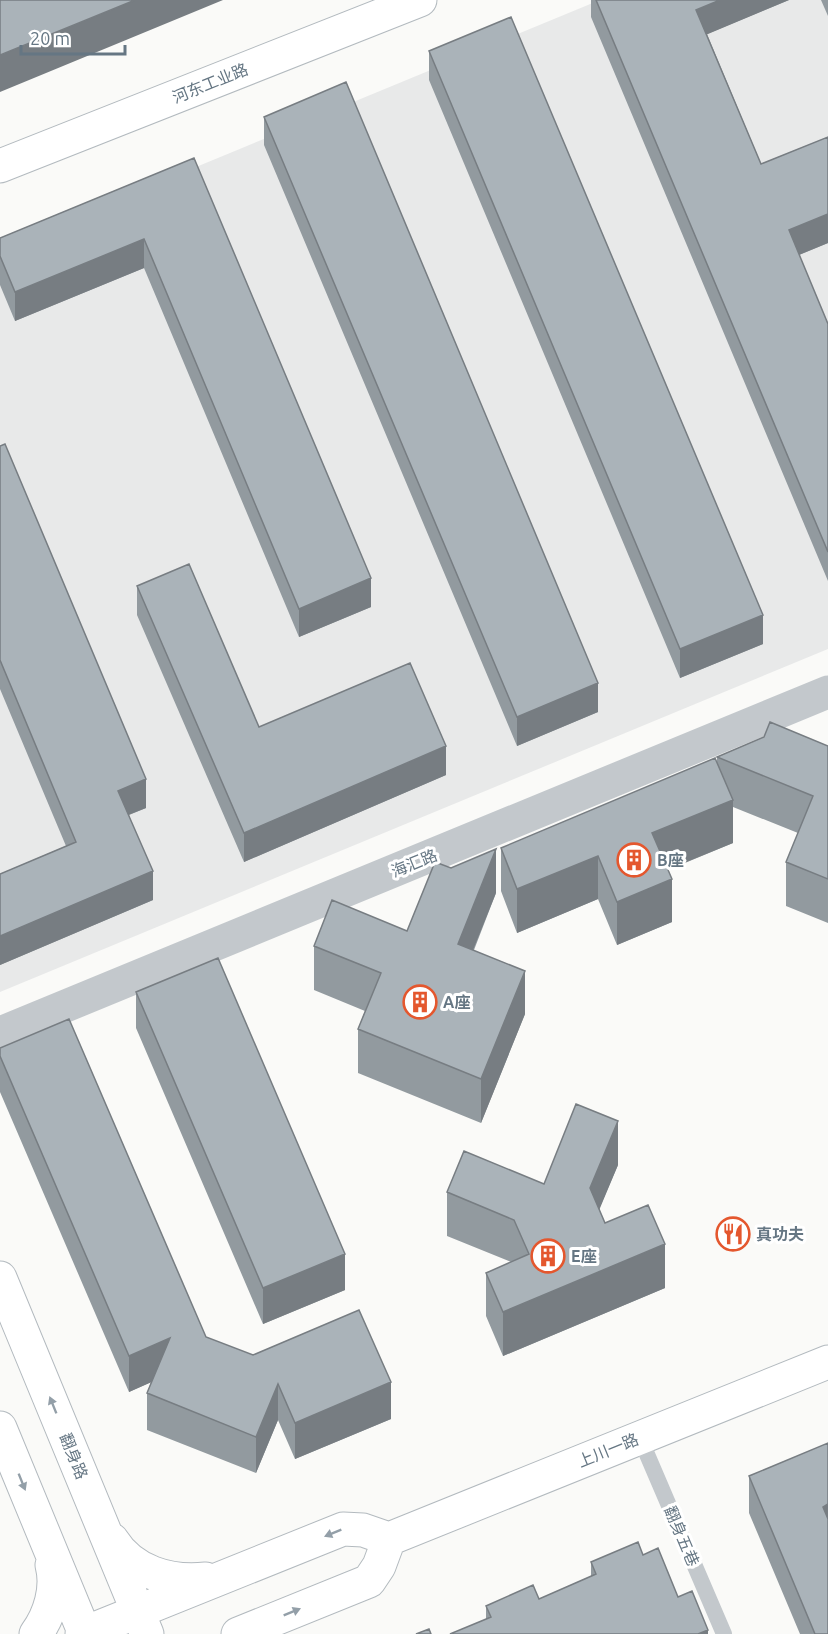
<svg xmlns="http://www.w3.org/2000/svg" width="828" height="1634" viewBox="0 0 828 1634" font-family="Ubuntu,'Noto Sans SC',sans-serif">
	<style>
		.built { fill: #e8e9e9 }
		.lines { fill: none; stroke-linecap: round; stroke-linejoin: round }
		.secondary-casing { stroke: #b3babf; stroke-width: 35 }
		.lane { stroke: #c3c8cc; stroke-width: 16 }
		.street { stroke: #c3c8cc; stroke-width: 33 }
		.secondary { stroke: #fff; stroke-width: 33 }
		.wall { fill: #929a9f }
		.shaded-wall { fill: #777d82 }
		.building { fill: #aab3b9; stroke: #777d82; stroke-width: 1.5 }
		.oneway { fill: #939fa8 }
		.labels { text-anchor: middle; stroke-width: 6; stroke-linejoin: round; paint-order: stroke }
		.street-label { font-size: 16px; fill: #657683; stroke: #fff }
		.poi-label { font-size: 16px; font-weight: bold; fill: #657683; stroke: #fff; text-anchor: start }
	</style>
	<rect width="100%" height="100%" fill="#fafaf8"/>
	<path class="built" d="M600,0H828V649L0,992V248Z"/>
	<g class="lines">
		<g class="secondary-casing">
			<path id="secondary" d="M0,166L420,0
				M0,1278L147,1634
				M0,1428L85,1634
				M112,1540C132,1572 170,1583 206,1579
				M36,1634C50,1615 58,1588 52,1565
				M82,1634L343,1529L363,1530L389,1539L828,1362
				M238,1634L369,1581L379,1566L389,1539"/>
		</g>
		<path class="lane" d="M640,1438L724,1634"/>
		<path class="street" d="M0,1033L828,692"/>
		<use href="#secondary" class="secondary"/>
	</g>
	<path class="wall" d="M591,0H789L707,34L761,164L828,137V243L799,255L828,324V581L591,17Z
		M821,0H828V16Z
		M429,51L763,644L680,678L429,80Z
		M264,117L598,712L517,746L264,145Z
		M194,158L371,607L299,637L144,268L15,321L0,285V238Z
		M0,446L146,808L129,815L153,900L0,965V874L66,846L0,689Z
		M137,586L259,727L446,775L244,862L137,615Z
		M828,746V923L786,906V862L798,833L733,807V843L668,870L672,922L617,945L598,899L517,933L501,891V848L717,764V757Z
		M496,893L474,950L525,1014L481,1123L358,1073V1029L365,1011L314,990V946L407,931Z
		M136,992L345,1290L263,1324L136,1028Z
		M0,1048L206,1337L391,1419L295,1459L278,1420L256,1473L147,1430V1393L151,1382L129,1392L0,1092Z
		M618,1165L599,1209L605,1223L665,1288L503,1356L486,1316V1273L511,1262L447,1236V1192L544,1184Z
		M749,1476L828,1634H800L749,1513Z
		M643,1555L708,1634L486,1619V1606L539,1599L591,1576V1562Z"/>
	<path class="shaded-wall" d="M135,0H223L0,92V55Z
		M720,0H789L696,39V10Z
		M828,214V243L789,259V230Z
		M144,239V268L15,321V292Z
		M371,578V607L299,637V609Z
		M763,615V644L680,678V649Z
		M598,683V712L517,746V717Z
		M446,746V775L244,862V833Z
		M146,779V808L118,819V791Z
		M733,800V843L652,876V833Z
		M496,849V893L458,987V944Z
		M598,856V899L517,933V889Z
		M153,871V900L0,965V936Z
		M672,879V922L617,945V902Z
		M525,971V1014L481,1123V1079Z
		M618,1121V1165L590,1232V1188Z
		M665,1244V1288L503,1356V1312Z
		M345,1254V1290L263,1324V1288Z
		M170,1338V1374L129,1392V1356Z
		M391,1382V1419L295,1459V1423Z
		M278,1384V1420L256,1473V1437Z
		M828,1504V1541L823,1507Z
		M708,1630V1634H698Z"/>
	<path class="building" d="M0,0H135L0,55Z
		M596,0H720L696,10L761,164L828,137V214L789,230L828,324V552Z
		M511,17L763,615L680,649L429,51Z
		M346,82L598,683L517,717L264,117Z
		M194,158L371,578L299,609L144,239L15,292L0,256V238Z
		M5,444L146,779L118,791L153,871L0,936V874L76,842L0,660V446Z
		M189,564L259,727L410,663L446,746L244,833L137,586Z
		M770,722L828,746V879L786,862L813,796L717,757L764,737Z
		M715,758L733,800L652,833L672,879L617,902L598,856L517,889L501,848Z
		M496,849L458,944L525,971L481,1079L358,1029L381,973L314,946L332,900L407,931L435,862L451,868Z
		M218,958L345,1254L263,1288L136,992Z
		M69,1019L206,1337L253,1355L359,1310L391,1382L295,1423L278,1384L256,1437L147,1393L170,1338L129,1356L0,1056V1048Z
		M576,1104L618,1121L590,1188L605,1223L648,1205L665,1244L503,1312L486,1273L529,1254L514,1220L447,1192L464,1151L544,1184Z
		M828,1443V1504L823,1507L828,1519V1634H815L749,1476Z
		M638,1542L643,1555L658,1548L678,1597L692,1591L708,1630L698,1634H450L491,1617L486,1606L533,1585L539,1599L596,1574L591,1562Z
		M429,1629L431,1634H416Z"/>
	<defs><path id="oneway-solid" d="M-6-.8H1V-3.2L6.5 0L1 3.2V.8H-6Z" transform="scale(1.5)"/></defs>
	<g class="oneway">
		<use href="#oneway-solid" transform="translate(53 1405) rotate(-112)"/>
		<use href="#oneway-solid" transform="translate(22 1482) rotate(68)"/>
		<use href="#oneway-solid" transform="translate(333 1533) rotate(158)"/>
		<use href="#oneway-solid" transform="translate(292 1612) rotate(-22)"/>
	</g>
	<defs>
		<g id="building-ring" transform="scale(1.725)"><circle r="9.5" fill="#fff" stroke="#e4572e" stroke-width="1.5"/><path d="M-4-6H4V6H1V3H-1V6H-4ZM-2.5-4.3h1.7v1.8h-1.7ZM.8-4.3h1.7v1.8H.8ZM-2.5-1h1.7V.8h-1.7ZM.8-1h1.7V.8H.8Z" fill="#e4572e"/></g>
		<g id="restaurant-ring" transform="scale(1.725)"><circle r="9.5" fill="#fff" stroke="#e4572e" stroke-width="1.5"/><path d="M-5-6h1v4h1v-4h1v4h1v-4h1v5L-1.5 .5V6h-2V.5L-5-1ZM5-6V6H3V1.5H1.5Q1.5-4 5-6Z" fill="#e4572e"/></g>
	</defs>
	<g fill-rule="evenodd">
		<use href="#building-ring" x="634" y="860"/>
		<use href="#building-ring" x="420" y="1002"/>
		<use href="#restaurant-ring" x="733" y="1234"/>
		<use href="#building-ring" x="548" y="1256"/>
	</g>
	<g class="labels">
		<g class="street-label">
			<text transform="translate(210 83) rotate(-22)" y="6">河东工业路</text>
			<text transform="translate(414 863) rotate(-22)" y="6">海汇路</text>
			<text transform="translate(608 1450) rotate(-22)" y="6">上川一路</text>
			<text transform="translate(74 1456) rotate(68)" y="6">翻身路</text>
			<text transform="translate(682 1536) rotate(67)" y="6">翻身五巷</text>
		</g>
		<g class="poi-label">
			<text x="657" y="866">B座</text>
			<text x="443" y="1008">A座</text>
			<text x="756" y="1240">真功夫</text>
			<text x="571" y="1262">E座</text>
		</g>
	</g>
	<path d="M21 45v9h104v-9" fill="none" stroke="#657683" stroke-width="3"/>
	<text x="30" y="45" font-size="18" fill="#657683" stroke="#ffffff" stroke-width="4.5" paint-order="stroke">20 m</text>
</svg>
